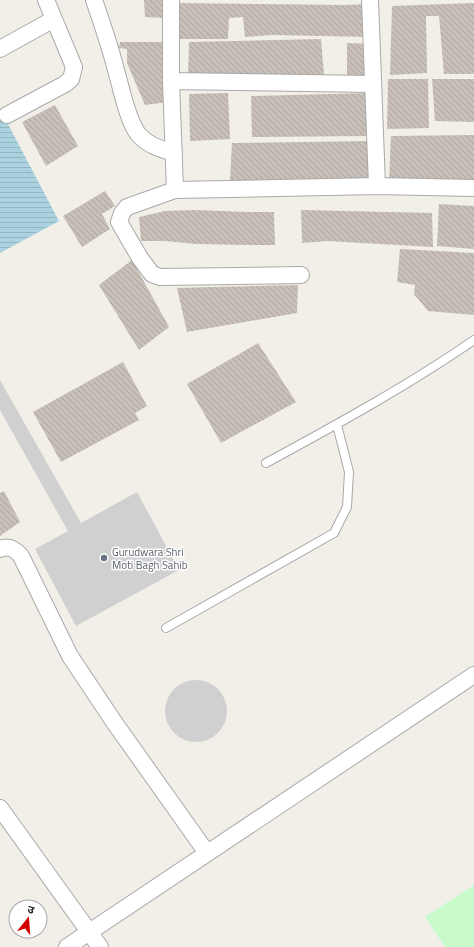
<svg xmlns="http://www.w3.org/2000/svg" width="474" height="947" viewBox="0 0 474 947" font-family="'Titillium Web','Noto Sans Devanagari',sans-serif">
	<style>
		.religious { fill: #d0d0d0 }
		.park { fill: #c8facc }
		.water { fill: url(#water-rules) }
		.building { fill: url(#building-back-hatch) }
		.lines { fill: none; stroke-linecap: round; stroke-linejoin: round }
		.service-casing { stroke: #a9a9a9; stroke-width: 10 }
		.minor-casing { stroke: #a9a9a9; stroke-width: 18 }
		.service { stroke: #fff; stroke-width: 8 }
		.minor { stroke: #fff; stroke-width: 16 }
		.worship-dot { fill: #6b7280; stroke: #fff; stroke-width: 1.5 }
		.labels { text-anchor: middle; stroke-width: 3; stroke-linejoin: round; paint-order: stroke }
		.worship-label { font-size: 11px; fill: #5b616d; stroke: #fff; text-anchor: start }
	</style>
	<defs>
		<pattern id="water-rules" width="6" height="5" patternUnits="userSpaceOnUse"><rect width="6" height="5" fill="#aad3df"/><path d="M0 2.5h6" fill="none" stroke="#92b5bf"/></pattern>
		<pattern id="building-back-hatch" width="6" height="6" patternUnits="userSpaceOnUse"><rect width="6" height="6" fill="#c7bfb8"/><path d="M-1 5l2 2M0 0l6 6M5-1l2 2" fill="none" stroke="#aba49e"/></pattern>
	</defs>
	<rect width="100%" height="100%" fill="#f2efe9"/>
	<path class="religious" d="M0,380L81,523L137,492L179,570L76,626L35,549L68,531L0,410Z
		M165 711a31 31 0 1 1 62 0a31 31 0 1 1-62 0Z"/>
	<path class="park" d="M474,885V947H445L425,917Z"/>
	<path class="water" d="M0,109L59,221L0,253Z"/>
	<path class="building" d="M144,0H166L167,18L145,17Z
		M177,3L345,5L370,4L371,37L272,35L245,37L243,17L229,18L228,39H179Z
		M474,3V74H444L439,16H426L427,73L390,75L392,6Z
		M321,39L324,75L188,78L189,42Z
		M120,42H162V64L169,102L145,105L127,63V49L119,48Z
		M347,43L369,44L370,76L347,78Z
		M388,79H428L429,128L387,129Z
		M432,79H474V122L435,121Z
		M228,93L230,139L190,141L189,94Z
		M370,93L371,136L252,137L251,96Z
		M55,105L78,146L46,166L22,122Z
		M474,135V185L389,182L391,136Z
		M372,141V183L230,181L232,143Z
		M105,191L115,206L102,214L110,229L82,247L63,216Z
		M439,204L474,206V249L437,246Z
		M194,210L248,212H274L275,245H249L196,244L165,241H141L139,217L165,211Z
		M301,210L432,213L433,247L327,241L302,243Z
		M400,249L474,253V315L428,311L414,294L415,285L397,282Z
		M132,260L169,327L139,350L99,285Z
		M298,285L297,313L187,332L177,288Z
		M258,343L296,402L221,443L187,384Z
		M123,362L147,406L135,413L139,420L61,462L33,412Z
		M4,491L20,522L0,536V493Z"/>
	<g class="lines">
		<g class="service-casing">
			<path id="service" d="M266,463C336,425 409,385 474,340
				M166,628L334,533L347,507L349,472L337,425"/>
		</g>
		<g class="minor-casing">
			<path id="minor" d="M94,0C102,23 110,46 116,70C121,87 128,123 139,135C149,146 161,149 174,153
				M171,0V81L175,190
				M370,0L377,186
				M0,49L54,19
				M171,81L373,84
				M7,115L65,84L71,79L74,67L46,0
				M301,275L160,277L152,274L140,258L119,222L122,213L127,207L175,190L377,186L474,188
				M0,549C9,545 15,549 21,556L70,656L114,722L207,853
				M0,808L100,947
				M67,947L474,675"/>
		</g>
		<use href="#service" class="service"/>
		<use href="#minor" class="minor"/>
	</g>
	<circle class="worship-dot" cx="104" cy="558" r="4"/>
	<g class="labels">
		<g class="worship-label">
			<text x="112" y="556">Gurudwara Shri<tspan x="112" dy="13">Moti Bagh Sahib</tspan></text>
		</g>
	</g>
	<g transform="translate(28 919) rotate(17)"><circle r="19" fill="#ffffff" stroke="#a7a7a7"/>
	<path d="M0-3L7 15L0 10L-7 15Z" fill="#d40000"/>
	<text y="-6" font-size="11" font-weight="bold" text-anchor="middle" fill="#222222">उ</text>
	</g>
</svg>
